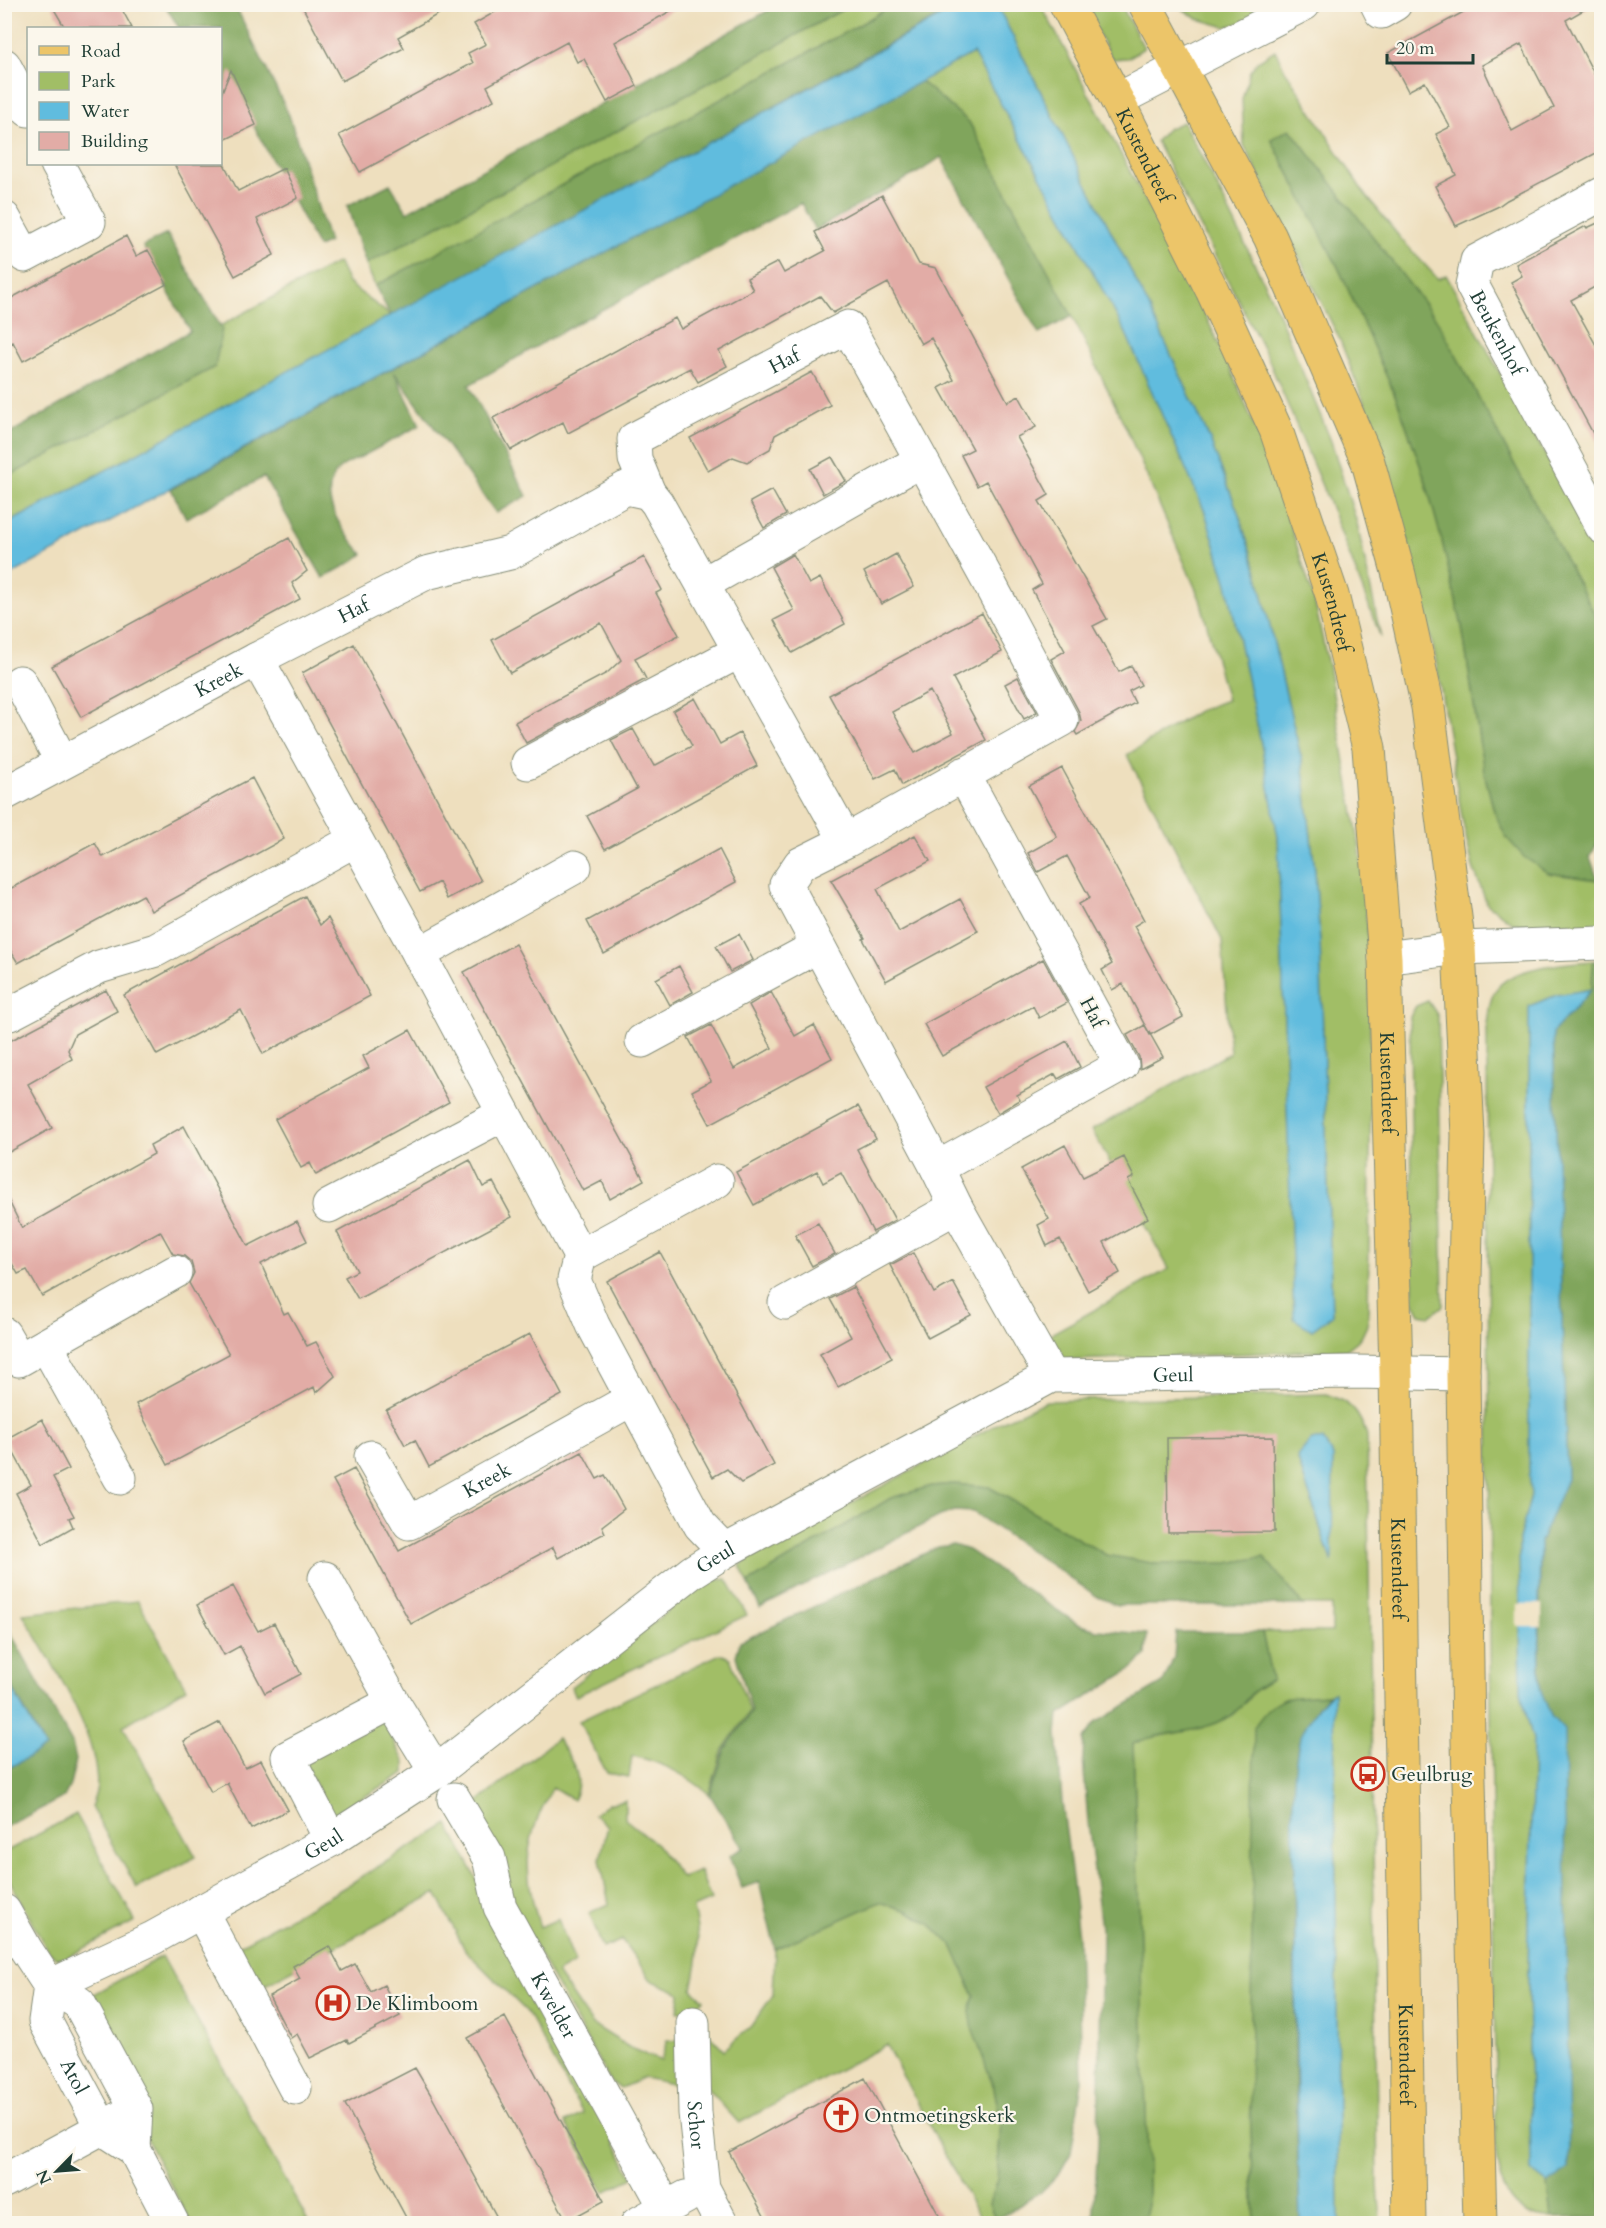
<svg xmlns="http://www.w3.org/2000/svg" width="1606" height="2228" viewBox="0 0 1606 2228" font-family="Cardo,serif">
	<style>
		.green { fill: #a1be66; stroke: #607e4d; stroke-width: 1.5; fill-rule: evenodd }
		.forest { fill: #80a55b; stroke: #507148; stroke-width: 1.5 }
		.water { fill: #60bcde; stroke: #407c89; stroke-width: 1.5 }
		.pier { fill: #eedfbe }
		.building { fill: #e2aca6; fill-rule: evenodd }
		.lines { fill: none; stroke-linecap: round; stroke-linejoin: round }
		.minor-casing { stroke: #868e79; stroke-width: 35 }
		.major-casing { stroke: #868e79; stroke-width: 35 }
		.minor { stroke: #fff; stroke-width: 33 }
		.major { stroke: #ecc569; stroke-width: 33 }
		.labels { text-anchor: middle; stroke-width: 4.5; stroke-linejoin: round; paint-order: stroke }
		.street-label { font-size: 20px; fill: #1f3d34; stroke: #fbf7ec }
		.poi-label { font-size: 20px; fill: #1f3d34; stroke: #fbf7ec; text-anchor: start }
	</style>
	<rect width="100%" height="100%" fill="#fbf7ec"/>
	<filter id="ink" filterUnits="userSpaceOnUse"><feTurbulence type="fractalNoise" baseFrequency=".0167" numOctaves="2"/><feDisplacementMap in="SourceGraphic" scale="12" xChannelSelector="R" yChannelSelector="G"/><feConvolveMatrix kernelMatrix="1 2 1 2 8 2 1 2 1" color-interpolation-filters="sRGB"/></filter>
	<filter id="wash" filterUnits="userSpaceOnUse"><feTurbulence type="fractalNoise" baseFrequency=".008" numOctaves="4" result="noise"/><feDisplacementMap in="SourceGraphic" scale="24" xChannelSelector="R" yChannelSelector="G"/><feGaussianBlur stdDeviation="1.35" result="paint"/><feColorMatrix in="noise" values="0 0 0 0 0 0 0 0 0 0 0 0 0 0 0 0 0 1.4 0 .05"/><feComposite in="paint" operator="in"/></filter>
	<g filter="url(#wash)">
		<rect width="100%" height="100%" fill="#eedfbe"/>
		<path class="green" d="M851,5H892L868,20L375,286L366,264L719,77Z
			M997,5H1041L1193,289L1231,370L1270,463L1314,599L1329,670L1360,849L1369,948L1371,1082L1368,1323L1361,1338L1346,1350L1048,1361L1038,1341L1169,1269L1092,1130L1230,1053L1222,940L1127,755L1198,711L1227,700L1200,599L1127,430L1080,332L969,122L920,81L973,53L1125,331L1205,512L1227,584L1262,748L1278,836L1294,1318L1312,1330L1332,1315L1320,942L1315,871L1302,761L1257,572L1238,512L1210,440L1149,307Z
			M1083,5H1121L1144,48L1128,58L1112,59Z
			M1176,5H1252L1258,17L1226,27L1198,19Z
			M1275,50L1285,70L1362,190L1401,239L1438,279L1446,275L1601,556V626L1437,320L1271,139L1339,269L1398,402L1425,479L1442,541L1462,626L1484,772L1494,811L1547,873L1601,880V929L1555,932L1513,923L1487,904L1473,867L1463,823L1435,655L1400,511L1375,431L1340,340L1244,145L1242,99L1250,71L1258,61Z
			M1183,122L1214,180L1277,310L1331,441L1357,523L1381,638L1333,512L1267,356L1156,141L1167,129Z
			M338,262L348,283L391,316L5,525V478L215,367L220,326Z
			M1593,961L1592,989L1557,995L1529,1006V1468L1531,1496L1519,1540L1521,1692L1533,1740L1528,1975L1531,2170L1548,2183L1552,2218C1511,2218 1499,2188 1496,2152L1490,1631L1487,1024C1489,1012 1489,997 1498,987C1516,966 1567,963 1593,961Z
			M1428,1001L1438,1016L1443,1306L1430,1316L1420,1314L1413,1301L1410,1016L1416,1006Z
			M1326,1394C1352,1403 1358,1411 1367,1435L1378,2185L1381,2223H1339L1334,1692L1327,1695L1281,1699L1250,2107L1255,2223H1143L1148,2205V2170L1133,1744L1145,1739L1203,1728L1246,1702L1255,1690L1272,1680L1262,1632H1332V1605H1303L1264,1557L1228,1563L1157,1564L1106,1555L989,1487L954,1484L932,1486L891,1498L748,1583L740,1566L750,1558L997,1424L1046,1401ZM1311,1440H1323L1333,1456L1331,1561L1297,1457Z
			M727,1579L747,1615L576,1696L571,1687L706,1581Z
			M138,1601L186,1688L123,1726L196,1857L137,1888L91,1807C93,1801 97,1792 97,1785C96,1727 51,1663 23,1614Z
			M720,1654L730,1658L750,1711L723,1749L709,1794C688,1776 660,1761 632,1756L629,1777L607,1773L579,1721Z
			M379,1711L405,1763V1773L331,1816L300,1755Z
			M557,1738C570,1760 586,1775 573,1800L553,1787C523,1840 522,1871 540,1927L558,1919L575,1963L557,1973L592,2024L630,2048L661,2061L667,2040L685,2042L681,2086L644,2078L621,2088L611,2083L510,1901L473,1806Z
			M625,1800V1819L656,1844L682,1878L700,1871L711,1900L693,1908C701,1942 699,1955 692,1989L704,2000L692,2009L678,2012L680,1993L651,1980L622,1940L603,1948L589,1913L609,1904L600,1859L608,1826L594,1814L608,1804Z
			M76,1814L135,1921L66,1958H57L47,1950L5,1872V1852Z
			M448,1824L633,2178L604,2192L565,2123L583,2114L527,2012L465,1950L436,1893L258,1989L234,1948L335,1893Z
			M880,1902L908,1911L929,1923L952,1945L974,1995L970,2011L994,2088L1001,2123L997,2180L989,2204L996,2220L991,2223H982L886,2045L739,2123L704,2085L709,2034L724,2050L751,2026L773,1995L775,1949Z
			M162,1956L309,2223H191L152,2150L89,1997Z"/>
		<path class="forest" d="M958,4V6L391,316L375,286L868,20L892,5Z
			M165,5H235L289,115L329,242L318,247L241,102H221L220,28H179Z
			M778,5H851L719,77L366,264L347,206L390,184L407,212Z
			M920,81L969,122L1072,316L1039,334L941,157L922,170L815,230L801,203L581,321L469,385L527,496L496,513L394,372L420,425C400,436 380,447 359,458C353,461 344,464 339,469C314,496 344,533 363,554L352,562L323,578L264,477L186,518L171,489Z
			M1290,129L1437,320L1601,626L1602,839L1598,842L1590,857L1598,880L1548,873L1524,857L1506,837L1494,811L1484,772L1462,626L1442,541L1425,479L1398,402L1339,269L1271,139Z
			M167,234L222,329L215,367L5,478V436L190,331L143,246Z
			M1601,960L1602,1255L1597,1264L1602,1290V1603L1596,1604L1597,1630L1602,1631V1978L1597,1981L1596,2055L1602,2066L1601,2218H1552L1548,2183L1569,2169L1567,2096L1551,1716L1540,1689V1542L1567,1478L1553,1032L1592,989L1593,961Z
			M954,1484L989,1487L1106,1555L1157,1564L1228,1563L1264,1557L1303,1605H1117L1098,1597L973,1512L955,1511L940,1516L760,1608L748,1583L891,1498L932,1486Z
			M953,1545L968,1550L1078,1624L1097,1630L1147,1634L1146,1655L1133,1668L1059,1715L1057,1733L1062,1802L1076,1908L1075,1911L1078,1937L1082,2080L1071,2153L1060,2172L1041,2192L996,2220L989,2204L997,2180L1001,2123L994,2088L973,2030L970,2011L974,1995L952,1945L929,1923L908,1911L880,1902L775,1949L759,1882L742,1888L729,1856L743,1848L710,1795L725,1749L752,1711L736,1656L740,1642L938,1547Z
			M4,1621L72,1743L76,1760L70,1785L64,1797L5,1827V1770L45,1747L5,1674Z
			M1176,1632H1262L1272,1680C1266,1683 1260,1686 1255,1690C1246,1698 1240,1710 1229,1717C1198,1735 1162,1730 1133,1744L1148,2170V2205L1143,2223H1093L1098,2143L1102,1937L1088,1822L1083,1759L1084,1738L1097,1722L1163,1683L1174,1657Z
			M1327,1695L1315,1711L1298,1744L1294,1790L1295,2063L1300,2223H1255L1250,2107L1254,1727C1276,1693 1289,1698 1327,1695Z"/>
		<path class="water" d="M959,5H997L1149,307L1210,440L1238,512L1257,572L1302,761L1315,871L1320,942L1332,1315L1312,1330L1294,1319L1278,837L1262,748L1227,584L1205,512L1125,331L973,53L5,578V525L958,7Z
			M1592,989L1553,1032L1567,1479L1540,1542L1539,1603L1540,1688L1551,1716L1564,1730L1569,2169L1548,2183L1531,2170L1528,1975L1533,1740L1521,1692L1519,1540L1531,1496L1529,1468V1006L1557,995Z
			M1311,1440H1323L1333,1456L1332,1563L1297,1457Z
			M4,1674L45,1748L5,1770H4Z
			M1334,1692L1339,2223H1300C1297,2119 1295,2015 1295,1910C1294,1857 1289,1800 1298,1747C1300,1732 1321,1698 1334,1692Z"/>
		<path class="pier" d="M1517,1604H1542V1627H1517Z"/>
		<g id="blocks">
			<path class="building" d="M51,4H119L132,28H65Z
				M301,4H456L398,37L404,48L342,81Z
				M509,4H683L615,42L637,86L607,102L584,59L577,62L567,42L487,86L494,100L360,172L339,135L473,63L468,53L486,44L474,24Z
				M1478,4H1594L1566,20L1602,89V150L1507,200L1497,207L1456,226L1435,186L1456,175L1436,134L1450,127L1425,82L1408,91L1388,53ZM1521,44L1554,108L1512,131L1482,65Z
				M231,70L256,125L220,142V97Z
				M174,164H224L238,191L284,168L298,198L257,219L274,255L235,276Z
				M882,195L919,264L936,268L1008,402L1019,396L1036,427L1017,437L1049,495L1039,501L1107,619L1093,626L1119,672L1131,666L1141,685L1129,691L1135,703L1077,735L1075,732L1081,721L1079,712L1051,659L1065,651L1032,590L1042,584L986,481L977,486L961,455L973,449L939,388L954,380L931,338L921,344L888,283L833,313L820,296L719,351L727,366L698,382L690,368L568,433L563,422L511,450L493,418L675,318L681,329L753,290L747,278L778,262L784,273L825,251L815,232Z
				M1602,221V283L1571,300L1602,356V450L1511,282L1522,276L1516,264L1586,226L1587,228Z
				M126,236L136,256L148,250L167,284L23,361L13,342L4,347V302Z
				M812,372L830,405L775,435L770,449L747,462L733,457L708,471L690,438Z
				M832,457L846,481L823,494L810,469Z
				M772,490L786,515L764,528L750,502Z
				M289,538L307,571L292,583L300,599L81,717L52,666Z
				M793,554L809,584L820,578L845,624L792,653L774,620L794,610L771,567Z
				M896,554L914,587L881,604L864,572Z
				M644,557L662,590L656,593L679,635L635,658L646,679L526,743L515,722L607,673L621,660L601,623L510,673L492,640Z
				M982,613L1002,652L953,678L986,740L902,785L895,769L875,779L829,695ZM930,691L953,733L915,753L892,712Z
				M354,644L481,881L447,899L439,882L420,892L302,673Z
				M1018,677L1037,712L1024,719L1005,684Z
				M695,698L720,744L740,733L757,766L605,849L587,816L637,789L611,740L633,729L654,766L692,746L673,711Z
				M1062,768L1144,920L1134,926L1183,1017L1150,1035L1123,984L1112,990L1102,970L1112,964L1079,904L1090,898L1067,856L1038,872L1028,853L1057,837L1029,786Z
				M252,778L284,839L151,911L143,895L18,963L4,940V892L95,843L103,857Z
				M915,835L930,861L877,889L899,932L960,899L978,931L886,981L863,939L865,938L831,880Z
				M719,849L736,882L604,954L587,921Z
				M305,896L320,925L328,918L370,996L263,1054L241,1010L157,1055L124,995Z
				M739,934L753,960L730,972L716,946Z
				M515,944L644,1180L610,1199L602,1181L583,1191L464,972Z
				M1043,959L1067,1003L1039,1018L1033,1006L942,1056L924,1024Z
				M679,966L693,992L670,1005L656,979Z
				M106,990L117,1011L75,1034L68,1050L72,1059L28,1084L52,1128L4,1155V1041L6,1043Z
				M771,992L795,1036L814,1025L832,1058L710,1124L692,1091L711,1081L688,1037L711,1025L734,1069L772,1048L749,1005Z
				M1145,1025L1163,1057L1140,1069L1139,1057L1127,1035Z
				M410,1030L449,1102L316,1175L310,1163L301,1168L275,1119L369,1068L363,1056Z
				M1067,1041L1080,1067L1058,1079L1055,1074L1017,1095L1020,1100L998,1113L983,1087Z
				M858,1106L876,1139L857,1149L895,1220L873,1232L841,1173L823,1183L817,1171L754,1205L736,1172Z
				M184,1126L248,1246L297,1221L307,1241L261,1264L284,1314L288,1312L307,1346L316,1342L335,1376L316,1393L314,1387L168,1465L136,1404L229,1354L189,1283L194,1273L191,1262L184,1256L173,1254L160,1231L42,1296L27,1270L18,1274L4,1249V1191L22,1228L154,1154L150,1145Z
				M1065,1145L1083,1177L1124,1157L1134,1177L1128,1180L1148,1218L1104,1242L1120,1273L1088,1291L1060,1239L1047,1246L1038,1225L1049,1219L1021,1169Z
				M470,1160L483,1187L493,1182L512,1217L358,1299L345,1277L357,1271L337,1232Z
				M818,1223L835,1254L812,1266L795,1235Z
				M660,1252L774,1465L741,1483L727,1469L713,1477L607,1281Z
				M913,1253L934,1293L953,1282L971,1315L928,1338L890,1265Z
				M853,1287L892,1358L838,1387L820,1354L851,1337L830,1299Z
				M530,1334L562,1395L429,1467L415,1440L405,1445L386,1410Z
				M42,1419L69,1469L53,1477L74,1516L69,1518L73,1527L43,1544L16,1493L31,1485L6,1439Z
				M1273,1437L1275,1532L1168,1533L1167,1438Z
				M582,1452L597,1479L605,1475L624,1509L602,1526L605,1533L558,1558L553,1547L411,1624L333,1480L354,1469L399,1551Z
				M233,1586L258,1631L274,1623L301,1674L265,1693L240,1646L224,1655L197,1605Z
				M220,1722L245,1768L261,1760L288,1810L251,1829L227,1783L211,1792L184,1741Z
				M329,1946L342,1971L355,1964L371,1992L384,1985L400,2016L349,2043L347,2040L310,2058L297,2034L291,2038L269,1996L300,1979L293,1966Z
				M505,2017L604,2201L567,2221L467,2038Z
				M415,2068L431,2095L500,2223H409L345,2104Z
				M865,2078L943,2223H768L729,2152Z"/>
		</g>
	</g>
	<g filter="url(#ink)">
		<use href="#blocks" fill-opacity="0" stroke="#868e79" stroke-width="1.5"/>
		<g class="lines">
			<g class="minor-casing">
				<g id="minor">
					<path d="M1377,4L1381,12L1395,4"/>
					<path d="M4,65L28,110"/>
					<path d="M1117,100L1304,4"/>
					<path id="s1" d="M1602,194L1477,261L1472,285L1602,527"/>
					<path d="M4,218L25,256L89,222L57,164"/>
					<path d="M703,584L920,461"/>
					<path id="s2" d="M257,659L426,573L510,553L626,488L649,493"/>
					<path d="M20,682L62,762"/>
					<path d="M528,763L740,651"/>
					<path id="s3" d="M4,794L257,659L419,954L580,1256L574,1280L593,1325L700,1525L725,1551"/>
					<path id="s4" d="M846,841L657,503L649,493L635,459L634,439L848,327L986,577L1062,720L846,841L800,864L786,885L937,1168L956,1207L1051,1376"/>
					<path d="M419,954L575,867"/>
					<path d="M1385,958L1459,948L1602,943"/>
					<path d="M10,1014L99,967L156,950L355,840"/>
					<path d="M642,1041L818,946"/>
					<path d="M937,1168L1122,1065L963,774"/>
					<path d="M329,1206L504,1114"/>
					<path d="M580,1256L717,1181"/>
					<path d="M785,1303L956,1207"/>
					<path d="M4,1334L19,1360L175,1272"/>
					<path d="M46,1345L120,1478"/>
					<path id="s5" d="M371,1457L409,1523L632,1399"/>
					<path d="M325,1578L393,1702L436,1772"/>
					<path id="s6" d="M454,1799L489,1858L500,1907L666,2208"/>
					<path d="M331,1840L288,1757L393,1702"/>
					<path d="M4,1911L25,1948L50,1986L79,2003L136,2109L134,2149"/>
					<path d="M201,1911L295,2088"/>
					<path id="s7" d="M50,1986L153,1938L331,1840L436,1772L692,1572L725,1551L1051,1376L1354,1372L1463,1374"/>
					<path id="s8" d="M50,1986L45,2021L102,2128L134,2149L173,2224"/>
					<path id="s9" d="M693,2023L695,2113L703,2188L722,2224"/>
					<path d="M4,2181L122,2117"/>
					<path d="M637,2224L686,2197"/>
				</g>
			</g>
			<g class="major-casing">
				<g id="major">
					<path id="s10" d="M1066,4L1117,100L1212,290L1276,430L1332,595L1369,748L1385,958L1396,1372L1409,2224"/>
					<path d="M1145,4L1270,237L1368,462L1399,575L1428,707L1459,948L1468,1135L1463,1374L1468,1741L1480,2224"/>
				</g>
			</g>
			<use href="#minor" class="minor"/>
			<use href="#major" class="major"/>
		</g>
	</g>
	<defs>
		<g id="bus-ring" transform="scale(1.725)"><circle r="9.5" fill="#fbf7ec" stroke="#c8321e" stroke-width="1.5"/><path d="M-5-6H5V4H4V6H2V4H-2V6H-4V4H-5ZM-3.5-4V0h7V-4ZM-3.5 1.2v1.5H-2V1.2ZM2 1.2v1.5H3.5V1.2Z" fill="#c8321e"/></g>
		<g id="hospital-ring" transform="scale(1.725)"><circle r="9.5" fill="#fbf7ec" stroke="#c8321e" stroke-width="1.5"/><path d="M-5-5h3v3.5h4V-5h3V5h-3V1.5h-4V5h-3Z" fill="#c8321e"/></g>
		<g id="church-ring" transform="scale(1.725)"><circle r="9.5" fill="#fbf7ec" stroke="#c8321e" stroke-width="1.5"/><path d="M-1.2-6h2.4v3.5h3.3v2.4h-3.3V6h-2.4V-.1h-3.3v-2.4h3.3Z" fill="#c8321e"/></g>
	</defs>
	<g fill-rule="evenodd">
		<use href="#bus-ring" x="1368" y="1774"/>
		<use href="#hospital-ring" x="333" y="2003"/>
		<use href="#church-ring" x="841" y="2115"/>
	</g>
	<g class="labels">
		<g class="street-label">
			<text dy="7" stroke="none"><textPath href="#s10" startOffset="170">Kustendreef</textPath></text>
			<text dy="7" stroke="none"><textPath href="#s1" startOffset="220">Beukenhof</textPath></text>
			<text dy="7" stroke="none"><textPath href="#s4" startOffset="626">Haf</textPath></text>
			<text dy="7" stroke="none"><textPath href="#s10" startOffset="656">Kustendreef</textPath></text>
			<text dy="7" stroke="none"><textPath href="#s2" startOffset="108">Haf</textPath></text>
			<text dy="7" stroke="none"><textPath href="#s3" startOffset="243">Kreek</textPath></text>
			<text transform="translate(1093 1012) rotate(62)" y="7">Haf</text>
			<text dy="7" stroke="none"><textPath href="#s10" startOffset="1142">Kustendreef</textPath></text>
			<text dy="7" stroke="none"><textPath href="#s7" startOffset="1298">Geul</textPath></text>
			<text dy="7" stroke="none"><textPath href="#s5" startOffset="165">Kreek</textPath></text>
			<text dy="7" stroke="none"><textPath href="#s7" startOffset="794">Geul</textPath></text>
			<text dy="7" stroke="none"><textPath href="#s10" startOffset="1628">Kustendreef</textPath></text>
			<text dy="7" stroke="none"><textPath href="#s7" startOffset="308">Geul</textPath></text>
			<text dy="7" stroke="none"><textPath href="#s6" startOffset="231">Kwelder</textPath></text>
			<text dy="7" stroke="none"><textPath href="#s10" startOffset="2114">Kustendreef</textPath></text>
			<text dy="7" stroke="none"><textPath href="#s8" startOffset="98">Atol</textPath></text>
			<text dy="7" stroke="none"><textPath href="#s9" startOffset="102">Schor</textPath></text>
		</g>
		<g class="poi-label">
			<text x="1391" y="1781">Geulbrug</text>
			<text x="356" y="2010">De Klimboom</text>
			<text x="864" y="2122">Ontmoetingskerk</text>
		</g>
	</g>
	<rect width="1606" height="2228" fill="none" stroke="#fbf7ec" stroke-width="24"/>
	<rect x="27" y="27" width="195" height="138" fill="#fbf7ec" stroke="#a3ada2" stroke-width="1.5"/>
	<rect x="39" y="46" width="30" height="9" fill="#ecc569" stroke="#a3ada2" stroke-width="1.5"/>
	<text x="81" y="57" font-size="18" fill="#1f3d34">Road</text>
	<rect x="39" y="72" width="30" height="18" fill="#a1be66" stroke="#a3ada2" stroke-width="1.5"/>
	<text x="81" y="87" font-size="18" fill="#1f3d34">Park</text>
	<rect x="39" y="102" width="30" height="18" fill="#60bcde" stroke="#a3ada2" stroke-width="1.5"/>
	<text x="81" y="117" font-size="18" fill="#1f3d34">Water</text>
	<rect x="39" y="132" width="30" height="18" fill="#e2aca6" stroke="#a3ada2" stroke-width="1.5"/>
	<text x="81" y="147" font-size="18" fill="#1f3d34">Building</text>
	<g transform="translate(57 2171) rotate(245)" stroke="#fbf7ec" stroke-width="4.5" paint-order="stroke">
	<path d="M0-4.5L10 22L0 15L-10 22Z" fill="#1f3d34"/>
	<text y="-9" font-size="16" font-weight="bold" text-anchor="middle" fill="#1f3d34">N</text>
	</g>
	<path d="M1387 54v9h86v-9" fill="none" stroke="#1f3d34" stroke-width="3"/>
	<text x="1396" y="54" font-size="18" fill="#1f3d34" stroke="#fbf7ec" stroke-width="4.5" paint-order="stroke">20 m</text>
</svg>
